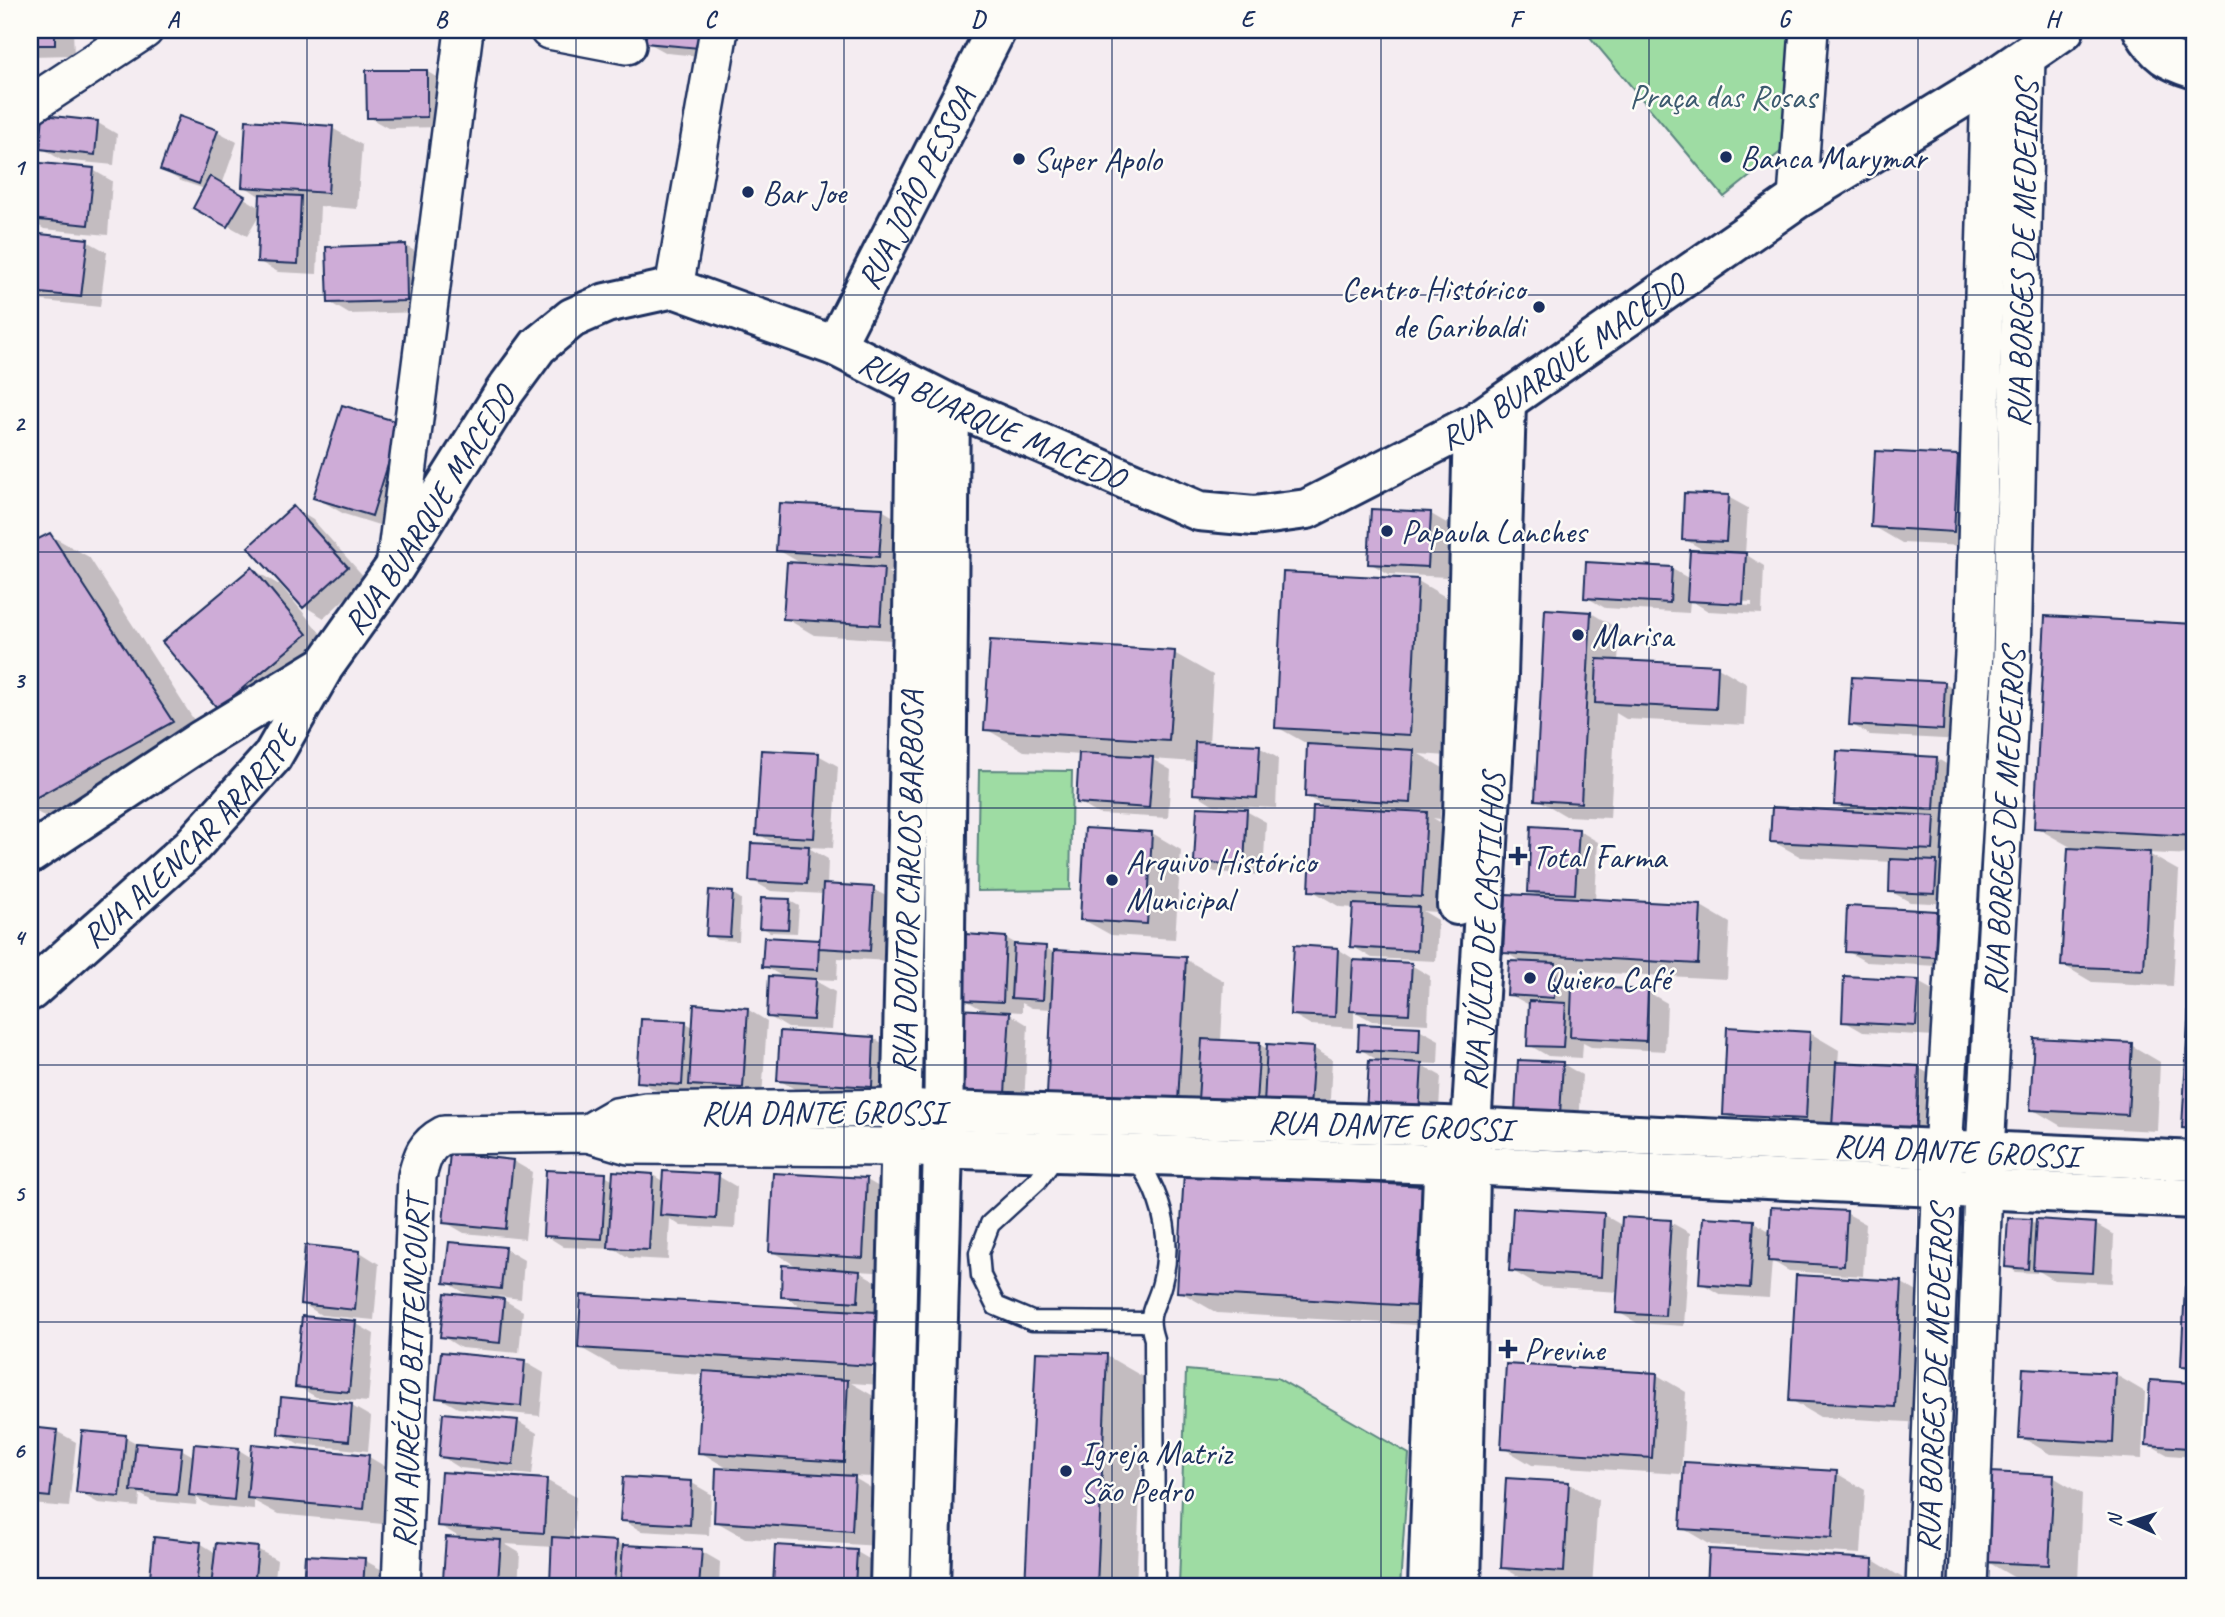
<svg xmlns="http://www.w3.org/2000/svg" width="2225" height="1617" viewBox="0 0 2225 1617" font-family="Caveat,sans-serif">
	<style>
		.green { fill: #9edca3; stroke: #5c8680; stroke-width: 2 }
		.shadow { fill: #0003; fill-rule: evenodd }
		.building { fill: #ceacd7; stroke: #1b2f5e; stroke-width: 2 }
		.lines { fill: none; stroke-linecap: round; stroke-linejoin: round }
		.lane-casing { stroke: #1b2f5e; stroke-width: 23 }
		.street-casing { stroke: #1b2f5e; stroke-width: 42 }
		.secondary-casing { stroke: #1b2f5e; stroke-width: 44 }
		.lane { stroke: #fdfcf7; stroke-width: 18 }
		.street { stroke: #fdfcf7; stroke-width: 37 }
		.secondary { stroke: #fdfcf7; stroke-width: 38 }
		.grid { fill: none; stroke: #1b2f5e; stroke-width: 2; stroke-opacity: 0.55 }
		.poi-dot { fill: #1b2f5e; stroke: #fdfcf7; stroke-width: 2.5 }
		.labels { text-anchor: middle; stroke-width: 5; stroke-linejoin: round; paint-order: stroke }
		.park-label { font-size: 33px; fill: #3c5a6f; stroke: #fdfcf7 }
		.poi-label { font-size: 33px; fill: #1b2f5e; stroke: #fdfcf7; text-anchor: start }
		.street-label { font-size: 33px; fill: #1b2f5e; stroke: #fdfcf7 }
		.neatline { fill: none; stroke: #1b2f5e; stroke-width: 2.5 }
		.grid-label { font-size: 23px; text-anchor: middle; font-weight: bold; fill: #1b2f5e }
	</style>
	<rect width="100%" height="100%" fill="#f4ecf1"/>
	<filter id="ink" filterUnits="userSpaceOnUse"><feTurbulence type="fractalNoise" baseFrequency=".0143" numOctaves="2"/><feDisplacementMap in="SourceGraphic" scale="14" xChannelSelector="R" yChannelSelector="G"/><feConvolveMatrix kernelMatrix="1 2 1 2 8 2 1 2 1" color-interpolation-filters="sRGB"/></filter>
	<g filter="url(#ink)">
		<path class="green" d="M1584,30H1794L1783,150L1724,197Z
			M979,770L1072,771L1070,890L977,891Z
			M1186,1370L1277,1378L1409,1454L1400,1587H1179Z"/>
		<path class="shadow" d="M30,30H73L74,55L30,56Z
			M619,30H720L718,58L667,53L647,42L648,39Z
			M426,71L446,83V127L388,128L368,117Z
			M98,123L117,134L114,165L61,160L42,148Z
			M332,128L362,145L357,209L320,206L317,274L278,272L258,261L261,213L247,236L195,207L205,189L181,181L162,170L217,131L237,142L222,185L261,208V197L244,186Z
			M30,164L93,170L112,181L108,235L44,229L31,221L30,234L87,241L107,252L100,307L35,300L30,297Z
			M406,246L425,257L426,312L349,314L329,302Z
			M343,407L429,442L401,532L344,514L315,497Z
			M1877,453L1958,457L1987,474L1983,547L1902,543L1873,526Z
			M1728,497L1748,508L1745,554L1764,566L1762,614L1708,611L1690,600L1689,613L1605,608L1586,597L1672,569L1690,579L1707,552L1684,539ZM1707,600L1752,602V606L1707,603Z
			M293,508L313,520L366,579L324,618L304,606Z
			M882,510L911,527L908,573L887,572L913,586L909,641L814,635L785,618L804,565L778,550Z
			M1431,514L1450,525L1447,577L1389,574L1370,563Z
			M50,535L89,557L210,745L61,826L30,808V545Z
			M252,569L281,586L336,652L219,707Z
			M1285,574L1418,581L1456,603L1448,756L1419,754L1443,768L1440,819L1433,818L1455,831L1451,913L1423,911L1438,920L1436,961L1372,958L1352,946L1354,908L1340,907L1311,890L1328,809L1306,796L1309,745L1277,727Z
			M1591,613L1620,630L1618,661L1718,667L1747,684L1745,725L1626,719L1616,713L1610,818L1566,816L1537,799Z
			M2046,618L2195,626V855L2147,853L2179,871L2173,986L2092,982L2063,965L2076,850L2035,827Z
			M1174,653L1213,675L1209,744L1259,747L1278,758L1276,808L1214,805L1195,793L1196,762L1152,759L1171,770L1168,818L1098,814L1078,802L1081,755L1024,751L986,729Z
			M1853,679L1945,684L1964,695L1962,740L1870,735L1851,724Z
			M818,755L838,766L833,848L807,847L828,859L827,886L873,889L893,900L889,961L838,958L837,980L812,979L835,992L832,1030L788,1028L768,1016L787,979L764,966L766,939L821,942L824,894L771,891L751,880L779,846L758,834Z
			M1936,758L1965,775L1962,866L1940,865L1956,874L1954,904L1910,902L1890,891L1892,862L1801,857L1772,841L1852,813L1836,804Z
			M1246,811L1266,822L1263,875L1215,872L1196,861Z
			M1578,830L1598,842L1595,901L1701,906L1730,923L1727,979L1567,971L1575,976L1574,988L1648,992L1667,1003L1665,1051L1591,1047L1583,1043L1582,1058L1548,1056L1529,1045L1531,1006L1509,994L1523,963L1505,952L1542,898L1530,891Z
			M1152,833L1181,850L1175,939L1111,935L1082,919Z
			M732,893L741,899L739,941L717,940L708,935Z
			M790,901L799,906L797,933L770,932L761,927Z
			M1937,913L1956,924L1954,967L1866,962L1847,951Z
			M1006,938L1020,946L1046,948L1056,954L1185,959L1224,981L1221,1042L1259,1044L1269,1050L1313,1048L1332,1059L1329,1118L1087,1116L1053,1009L1032,1008L1022,1003V1012L1005,1011L1028,1025L1024,1105L974,1102L988,1013L964,999Z
			M1338,949L1357,961L1411,965L1430,976L1428,1024L1372,1021L1354,1011V1028L1311,1025L1292,1014Z
			M2193,970H2195V1133L2184,1127Z
			M1918,982L1938,993L1935,1036L1863,1032L1844,1021Z
			M747,1009L767,1021L762,1098L711,1095L702,1090L701,1095L659,1092L639,1081L686,1023L695,1028Z
			M1419,1029L1439,1040L1438,1064L1418,1063L1441,1076L1438,1125L1387,1122L1382,1063L1360,1049Z
			M1810,1033L1839,1050L1838,1064L1919,1068L1948,1085L1945,1147L1754,1131L1725,1114Z
			M874,1038L893,1050L891,1097L798,1091L779,1080Z
			M2131,1045L2160,1062L2157,1131L2061,1126L2032,1109Z
			M1563,1064L1582,1075L1579,1125L1536,1123Z
			M513,1161L532,1172L525,1239L464,1233L445,1222Z
			M605,1175L614,1180L653,1175L664,1182L718,1176L737,1187L735,1229L681,1226L670,1219L668,1260L629,1258L615,1249L564,1247L545,1235Z
			M867,1180L896,1197L891,1273L858,1271L879,1283L877,1314L915,1336L912,1387L851,1383L877,1398L872,1477L851,1476L883,1495L880,1546L745,1538L715,1521L732,1471L700,1452L704,1375L618,1369L579,1347L807,1310L783,1296L800,1268L771,1251ZM874,1331H878L875,1375H872Z
			M1422,1188L1460,1210L1453,1327L1217,1313L1179,1291Z
			M1846,1213L1866,1224L1863,1276L1789,1271L1772,1261L1769,1298L1721,1295L1701,1283L1754,1222L1771,1232Z
			M1604,1215L1623,1226L1670,1222L1690,1233L1684,1326L1637,1323L1618,1312L1619,1292L1540,1287L1511,1270Z
			M2030,1221L2037,1225L2095,1224L2114,1235L2112,1283L2054,1280L2037,1270V1273L2016,1272L2007,1266Z
			M307,1247L360,1252L379,1264L374,1320L321,1315L302,1303Z
			M505,1249L524,1260L521,1299L497,1296L523,1311L519,1353L461,1348L442,1336L472,1297L446,1282Z
			M1798,1277L1902,1283L1931,1300L1924,1423L1820,1417L1791,1400Z
			M2187,1288L2195,1289V1373L2183,1365Z
			M355,1323L374,1334L368,1402L316,1397L297,1386Z
			M1037,1353L1107,1356L1145,1378L1136,1587H1027Z
			M442,1354L525,1362L544,1373L540,1416L458,1408L438,1397Z
			M2025,1370L2116,1375L2145,1392L2142,1459L2050,1454L2021,1437Z
			M1657,1375L1686,1392L1681,1474L1532,1465L1503,1448Z
			M2191,1384L2195,1387V1457L2168,1455L2148,1444Z
			M283,1399L352,1406L371,1417L368,1451L299,1444L280,1433Z
			M517,1421L537,1433L532,1475L460,1468L441,1456Z
			M30,1429L56,1431L76,1442L69,1507L30,1504Z
			M125,1437L140,1445L181,1449L195,1457L239,1450L252,1458L369,1457L398,1474L393,1525L278,1514L254,1501V1510L210,1506L197,1498L196,1505L152,1501L140,1494L139,1507L98,1503L78,1492Z
			M1836,1473L1865,1490L1861,1554L1711,1545L1682,1528Z
			M2053,1477L2082,1494L2078,1581L2015,1578L1986,1561Z
			M624,1479L692,1483L711,1494L709,1535L641,1531L622,1520Z
			M546,1480L576,1497L573,1540L616,1542L624,1547L701,1551L720,1562L719,1587H561L552,1582L553,1547L505,1544L520,1553L518,1587H461L445,1578L464,1540L439,1525Z
			M1568,1483L1598,1500L1592,1587L1553,1585V1587H1537L1502,1567Z
			M155,1539L200,1543L216,1553L257,1549L277,1560L274,1587H151Z
			M777,1547L857,1552L876,1563L875,1587H775Z
			M1711,1551L1873,1560L1911,1583V1587H1708Z
			M306,1557L364,1560L384,1571L383,1587H304Z"/>
		<path class="building" d="M30,30H55V45H30Z
			M647,30H700L699,48L645,43Z
			M2174,30H2195V52L2191,55Z
			M366,70H427V117L367,118Z
			M43,115L98,121L95,155L40,149Z
			M179,116L218,130L199,184L160,170Z
			M246,120L333,126L328,193L242,187Z
			M30,162L94,168L88,225L30,219Z
			M210,176L245,196L227,227L193,208Z
			M260,194L301,196L298,264L257,262Z
			M30,233L88,239L81,297L30,292Z
			M406,244L407,301L328,303L326,247Z
			M342,405L401,423L372,516L313,498Z
			M1875,451L1958,455L1954,532L1871,527Z
			M1684,493L1729,495L1726,542L1682,540Z
			M779,503L883,508L879,557L776,551Z
			M293,506L348,567L303,608L248,547Z
			M1371,509L1431,512L1428,567L1368,564Z
			M50,533L173,722L30,801V543Z
			M1690,550L1746,553L1743,604L1687,601Z
			M787,562L884,568L880,625L783,619Z
			M1586,562L1672,567L1670,603L1584,598Z
			M252,567L307,634L218,709L162,642Z
			M1283,572L1418,579L1410,735L1275,728Z
			M1545,609L1591,612L1581,803L1535,800Z
			M2045,616L2195,624V836L2034,828Z
			M990,640L1175,651L1169,741L984,730Z
			M1597,659L1718,665L1716,709L1595,703Z
			M1852,677L1945,682L1943,730L1849,725Z
			M1195,742L1260,745L1257,798L1193,794Z
			M1307,744L1414,750L1411,803L1305,797Z
			M761,750L819,753L814,838L756,835Z
			M1837,751L1937,757L1934,810L1834,805Z
			M1079,753L1153,757L1149,808L1076,803Z
			M1313,806L1427,812L1422,897L1309,891Z
			M1197,807L1247,809L1244,865L1194,862Z
			M1772,807L1935,816L1933,850L1770,842Z
			M1531,826L1579,829L1575,894L1528,892Z
			M1085,828L1152,832L1147,924L1080,920Z
			M751,843L809,846L807,884L749,881Z
			M2068,848L2150,852L2144,970L2061,966Z
			M1890,859L1937,861L1935,894L1889,892Z
			M823,884L874,887L870,951L819,948Z
			M709,890L733,892L730,937L706,936Z
			M1506,894L1701,905L1698,964L1503,953Z
			M761,898L790,899L788,929L759,928Z
			M1353,904L1419,907L1417,951L1350,947Z
			M1847,906L1937,911L1935,957L1845,952Z
			M965,934L1006,937L1003,1002L962,1000Z
			M764,937L819,940L818,970L762,967Z
			M1014,944L1046,946L1043,1000L1011,998Z
			M1294,945L1338,948L1335,1017L1290,1015Z
			M1054,950L1186,957L1178,1102L1047,1095Z
			M1353,960L1412,963L1409,1014L1350,1011Z
			M1509,961L1556,963L1554,998L1507,995Z
			M2191,968H2195V1129L2182,1128Z
			M769,976L816,979L813,1020L767,1017Z
			M1844,976L1919,980L1916,1026L1842,1022Z
			M1572,986L1648,990L1646,1041L1570,1037Z
			M1529,1001L1566,1003L1563,1047L1527,1046Z
			M694,1004L748,1008L743,1088L689,1085Z
			M957,1009L1010,1012L1005,1094L953,1092Z
			M641,1019L686,1021L682,1085L637,1082Z
			M1359,1024L1420,1027L1419,1053L1358,1050Z
			M1727,1027L1810,1032L1806,1119L1723,1115Z
			M780,1031L874,1037L872,1087L777,1081Z
			M2034,1038L2132,1043L2128,1115L2030,1110Z
			M1202,1039L1260,1042L1256,1103L1198,1100Z
			M1267,1044L1314,1047L1310,1108L1264,1105Z
			M1369,1060L1422,1063L1419,1115L1366,1112Z
			M1518,1060L1563,1062L1560,1115L1515,1112Z
			M1836,1062L1919,1066L1916,1131L1832,1127Z
			M450,1153L513,1160L506,1229L443,1223Z
			M546,1170L606,1173L602,1239L543,1236Z
			M613,1171L653,1174L649,1250L608,1248Z
			M663,1171L719,1174L716,1219L660,1215Z
			M1184,1172L1422,1186L1415,1306L1177,1292Z
			M773,1173L867,1178L863,1258L769,1252Z
			M1771,1207L1847,1211L1844,1266L1768,1261Z
			M1513,1208L1604,1213L1601,1277L1509,1271Z
			M1622,1217L1671,1220L1665,1316L1616,1313Z
			M1703,1217L1754,1220L1750,1288L1699,1284Z
			M2008,1218L2031,1219L2028,1269L2005,1267Z
			M2036,1219L2096,1223L2093,1273L2033,1270Z
			M449,1242L505,1247L501,1289L444,1283Z
			M305,1245L360,1251L355,1310L300,1304Z
			M782,1265L860,1271L858,1302L781,1297Z
			M1796,1275L1902,1281L1895,1407L1789,1401Z
			M2185,1287H2195V1367L2181,1366Z
			M445,1293L504,1299L500,1343L440,1337Z
			M581,1295L877,1312L874,1366L578,1348Z
			M302,1316L356,1321L349,1392L295,1387Z
			M441,1352L525,1360L521,1406L436,1398Z
			M1036,1352L1107,1354L1097,1587H1025Z
			M1506,1364L1657,1373L1652,1458L1501,1449Z
			M2023,1368L2116,1373L2113,1443L2019,1438Z
			M703,1371L848,1380L844,1462L698,1453Z
			M2150,1380L2192,1383L2188,1448L2146,1445Z
			M281,1397L352,1404L349,1441L278,1434Z
			M443,1413L518,1420L513,1465L439,1457Z
			M30,1427L57,1430L50,1497L30,1495Z
			M82,1431L126,1435L120,1497L76,1493Z
			M136,1443L182,1447L177,1495L131,1491Z
			M194,1444L239,1448L234,1500L189,1495Z
			M252,1444L369,1455L364,1509L247,1498Z
			M1684,1462L1837,1471L1832,1538L1680,1529Z
			M716,1468L855,1476L852,1531L714,1522Z
			M441,1472L547,1479L544,1533L437,1526Z
			M1989,1472L2054,1475L2049,1565L1984,1562Z
			M623,1477L692,1481L690,1525L620,1521Z
			M1506,1478L1569,1482L1564,1572L1501,1568Z
			M154,1537L201,1542L196,1587H149Z
			M446,1537L501,1540L498,1582L443,1579Z
			M552,1537L617,1541L614,1587L550,1583Z
			M216,1543L258,1547L254,1587H211Z
			M623,1545L702,1549L699,1587H620Z
			M775,1545L857,1550L855,1587H773Z
			M1709,1549L1873,1559L1872,1587H1707Z
			M305,1555L365,1558L363,1587H303Z
			M1990,1582L2090,1587H1990Z
			M1504,1584L1556,1587H1504Z"/>
		<g class="lines">
			<g class="lane-casing">
				<path id="lane" d="M1058,1153L1038,1180L990,1224L979,1253L981,1276L996,1306L1032,1321L1148,1322
					M1134,1155C1161,1193 1174,1236 1162,1283C1156,1308 1145,1312 1154,1339L1155,1587"/>
			</g>
			<g class="street-casing">
				<g id="street">
					<path d="M549,30L627,45"/>
					<path d="M30,105L144,30"/>
					<path d="M1797,199L1809,30"/>
					<path d="M674,288L719,30"/>
					<path d="M395,567L464,30"/>
					<path d="M588,1133L616,1117L646,1112L902,1108"/>
					<path id="s1" d="M401,1587L417,1176C422,1157 425,1145 444,1135L588,1133L629,1145L899,1147"/>
					<path id="s2" d="M1925,1587L1943,1150L1974,654L1990,81"/>
					<path id="s3" d="M1968,1587L1983,1188L2012,656L2026,56"/>
				</g>
			</g>
			<g class="secondary-casing">
				<g id="secondary">
					<path d="M2143,30C2157,54 2168,61 2195,69"/>
					<path id="s4" d="M835,346L996,30"/>
					<path id="s5" d="M30,854L200,741L325,665L395,567L505,391L538,346L572,318L606,303L674,288L835,346L950,404L1199,511L1254,516L1307,509L1473,424L1797,199L1990,81L2064,30"/>
					<path d="M1457,905L1463,815L1473,424"/>
					<path id="s6" d="M30,991L191,847L272,757L322,670"/>
					<path id="s7" d="M902,1108L942,1111L1445,1126L2195,1161"/>
					<path d="M899,1147L1443,1164L2195,1199"/>
					<path id="s8" d="M890,1587L913,617L916,388"/>
					<path d="M930,1587L943,1149L950,404"/>
					<path d="M1428,1587L1444,1147"/>
					<path id="s9" d="M1461,1587L1471,1128L1498,676L1506,402"/>
				</g>
			</g>
			<use href="#lane" class="lane"/>
			<use href="#street" class="street"/>
			<use href="#secondary" class="secondary"/>
		</g>
	</g>
	<path class="grid" d="M307,30V1587M576,30V1587M844,30V1587M1112,30V1587M1381,30V1587M1649,30V1587M1918,30V1587M30,295H2195M30,552H2195M30,808H2195M30,1065H2195M30,1322H2195"/>
	<g class="poi-dot">
		<circle cx="1726" cy="157" r="7"/>
		<circle cx="1019" cy="159" r="7"/>
		<circle cx="748" cy="192" r="7"/>
		<circle cx="1539" cy="307" r="7"/>
		<circle cx="1387" cy="531" r="7"/>
		<circle cx="1578" cy="635" r="7"/>
		<path d="M1514.5 845.5h7v7h7v7h-7v7h-7v-7h-7v-7h7z"/>
		<circle cx="1112" cy="880" r="7"/>
		<circle cx="1530" cy="978" r="7"/>
		<path d="M1504.5 1338.5h7v7h7v7h-7v7h-7v-7h-7v-7h7z"/>
		<circle cx="1066" cy="1471" r="7"/>
	</g>
	<g class="labels">
		<g class="park-label">
			<text x="1723" y="108">Praça das Rosas</text>
		</g>
		<g class="poi-label">
			<text x="1740" y="169">Banca Marymar</text>
			<text x="1033" y="171">Super Apolo</text>
			<text x="762" y="204">Bar Joe</text>
			<text x="1525" y="300" text-anchor="end">Centro Histórico<tspan x="1525" dy="38">de Garibaldi</tspan></text>
			<text x="1401" y="543">Papaula Lanches</text>
			<text x="1592" y="647">Marisa</text>
			<text x="1532" y="868">Total Farma</text>
			<text x="1126" y="873">Arquivo Histórico<tspan x="1126" dy="38">Municipal</tspan></text>
			<text x="1544" y="990">Quiero Café</text>
			<text x="1524" y="1361">Previne</text>
			<text x="1080" y="1464">Igreja Matriz<tspan x="1080" dy="38">São Pedro</tspan></text>
		</g>
		<g class="street-label">
			<text dy="12" stroke="none"><textPath href="#s4" startOffset="177">RUA JOÃO PESSOA</textPath></text>
			<text dy="12" stroke="none"><textPath href="#s3" startOffset="1334">RUA BORGES DE MEDEIROS</textPath></text>
			<text dy="12" stroke="none"><textPath href="#s5" startOffset="1860">RUA BUARQUE MACEDO</textPath></text>
			<text dy="12" stroke="none"><textPath href="#s5" startOffset="1230">RUA BUARQUE MACEDO</textPath></text>
			<text dy="12" stroke="none"><textPath href="#s5" startOffset="537">RUA BUARQUE MACEDO</textPath></text>
			<text dy="12" stroke="none"><textPath href="#s3" startOffset="766">RUA BORGES DE MEDEIROS</textPath></text>
			<text dy="12" stroke="none"><textPath href="#s6" startOffset="222">RUA ALENCAR ARARIPE</textPath></text>
			<text dy="12" stroke="none"><textPath href="#s8" startOffset="705">RUA DOUTOR CARLOS BARBOSA</textPath></text>
			<text dy="12" stroke="none"><textPath href="#s9" startOffset="656">RUA JÚLIO DE CASTILHOS</textPath></text>
			<text x="823" y="1124">RUA DANTE GROSSI</text>
			<text dy="12" stroke="none"><textPath href="#s7" startOffset="488">RUA DANTE GROSSI</textPath></text>
			<text dy="12" stroke="none"><textPath href="#s7" startOffset="1055">RUA DANTE GROSSI</textPath></text>
			<text dy="12" stroke="none"><textPath href="#s1" startOffset="215">RUA AURÉLIO BITTENCOURT</textPath></text>
			<text dy="12" stroke="none"><textPath href="#s2" startOffset="208">RUA BORGES DE MEDEIROS</textPath></text>
		</g>
	</g>
	<rect width="2225" height="1617" fill="none" stroke="#fdfcf7" stroke-width="77"/>
	<g transform="translate(2131 1522) rotate(273)" stroke="#fdfcf7" stroke-width="5" paint-order="stroke">
	<path d="M0-5L12 26L0 18L-12 26Z" fill="#1b2f5e"/>
	<text y="-10" font-size="19" font-weight="bold" text-anchor="middle" fill="#1b2f5e">N</text>
	</g>
	<rect x="38" y="38" width="2148" height="1540" class="neatline"/>
	<g class="grid-label">
		<text x="173" y="27">A</text>
		<text x="441" y="27">B</text>
		<text x="710" y="27">C</text>
		<text x="978" y="27">D</text>
		<text x="1247" y="27">E</text>
		<text x="1515" y="27">F</text>
		<text x="1784" y="27">G</text>
		<text x="2052" y="27">H</text>
		<text x="19" y="175">1</text>
		<text x="19" y="431">2</text>
		<text x="19" y="688">3</text>
		<text x="19" y="945">4</text>
		<text x="19" y="1201">5</text>
		<text x="19" y="1458">6</text>
	</g>
</svg>
